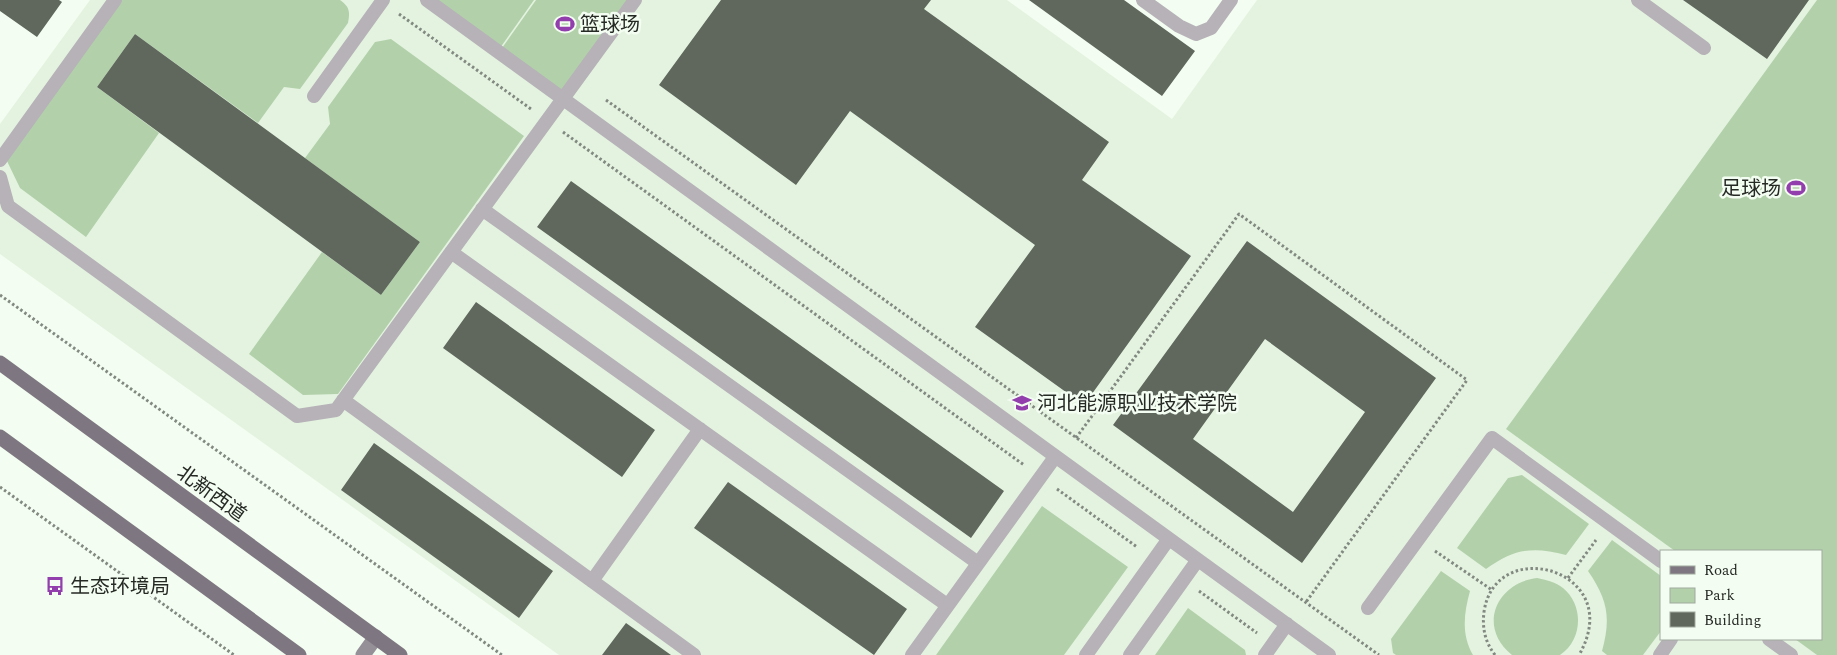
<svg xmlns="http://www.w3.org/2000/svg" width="1837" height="655" viewBox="0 0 1837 655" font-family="Spectral,'Noto Sans SC',serif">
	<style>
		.built { fill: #e4f3e0; fill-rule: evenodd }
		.green { fill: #b2d1aa }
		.building { fill: #60685e; fill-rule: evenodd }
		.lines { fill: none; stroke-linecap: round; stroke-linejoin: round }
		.path { stroke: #828981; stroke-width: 3; stroke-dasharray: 2.5 2.5; stroke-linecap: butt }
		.lane { stroke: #b6b2b8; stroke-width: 14 }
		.secondary { stroke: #959098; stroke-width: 15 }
		.primary { stroke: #7e7781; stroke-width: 15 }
		.labels { text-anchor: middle; stroke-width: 5; stroke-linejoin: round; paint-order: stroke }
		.poi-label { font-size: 20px; fill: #262a25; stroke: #f3fdf1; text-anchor: start }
		.street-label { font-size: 20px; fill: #262a25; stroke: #f3fdf1 }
	</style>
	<rect width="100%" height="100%" fill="#f3fdf1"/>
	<path class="built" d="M90,0H1007L1172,119L1257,0H1837V655H559L0,254V124ZM1661,551H1821V639H1661Z"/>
	<path class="green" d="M119,0H340C350,7 350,12 348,23L300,89L284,87L258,123L135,34L97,87L159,133L86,237L20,188L6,159Z
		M435,0H534L500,48Z
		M536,0H629L563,91L502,48Z
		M1817,0H1837V655H1817L1795,639H1821V551H1675L1506,429Z
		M391,39L524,136L338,394L303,395L249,354L322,252L381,295L420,242L305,158L330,124L328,107L375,42Z
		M1522,475L1589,524L1566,555C1532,546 1514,549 1486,569L1457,548L1508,478Z
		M1042,506L1128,567L1064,655H936Z
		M1612,540L1661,576V631L1643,655H1607L1602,651C1611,618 1608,600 1588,571Z
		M1441,571L1470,591C1464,613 1461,634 1473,655H1396L1393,653L1391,639Z
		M1537,578C1546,580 1556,582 1563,588C1584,605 1583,640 1560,655H1512C1477,627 1496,583 1537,578Z
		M1188,608L1245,650L1246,655H1155Z"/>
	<path class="building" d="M0,0H59L62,2L37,37L0,11Z
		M721,0H931L924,9L1109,142L1082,180L1191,256L1084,405L975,327L1035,245L850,111L796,185L659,85Z
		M1029,0H1124L1195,51L1162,96Z
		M1683,0H1809L1767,59Z
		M135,34L420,242L381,295L97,87Z
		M571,181L1004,491L971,538L537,227Z
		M1247,241L1436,378L1302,563L1113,425ZM1265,339L1365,412L1293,512L1193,439Z
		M476,302L655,430L622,477L443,348Z
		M374,443L553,571L519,618L341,490Z
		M728,482L907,609L874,655L694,528Z
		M626,623L671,655H602Z"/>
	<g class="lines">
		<path class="path" d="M399,14L531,109
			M606,100L1379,655
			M563,132L1024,465
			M0,295L502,655
			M1076,438L1239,214L1467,380L1306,602
			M0,487L234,655
			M1057,489L1137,547
			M1435,551L1492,590
			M1568,578L1596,540
			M1199,591L1257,633
			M1495,655C1485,642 1482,628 1484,612C1495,533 1628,570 1579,655"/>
		<path class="lane" d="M427,0L1329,655
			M1143,0L1179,26L1196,34L1211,28L1231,0
			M1638,0L1704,48
			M314,96L383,0
			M0,160L115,0
			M0,177L8,206L297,416L336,410L635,0
			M482,209L978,563
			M451,252L947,605
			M343,400L694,655
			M592,581L700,429
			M1368,608L1492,438L1661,561
			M1769,639L1791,655
			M912,655L1055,457
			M1086,655L1168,540
			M1130,655L1197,561
			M1265,655L1287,624
			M1660,655L1671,639"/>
		<path class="secondary" d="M363,655L376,637"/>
		<path class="primary" d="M0,363L400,655
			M0,437L299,655"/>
	</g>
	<defs>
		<g id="stadium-bare" transform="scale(1.5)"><path d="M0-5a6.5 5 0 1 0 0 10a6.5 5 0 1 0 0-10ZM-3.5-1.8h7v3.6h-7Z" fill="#923ead" stroke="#f3fdf1" stroke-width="2.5" paint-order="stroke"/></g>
		<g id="university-bare" transform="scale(1.5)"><path d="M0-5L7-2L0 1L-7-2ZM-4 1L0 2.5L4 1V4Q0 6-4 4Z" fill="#923ead" stroke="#f3fdf1" stroke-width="2.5" paint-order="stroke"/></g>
		<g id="bus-bare" transform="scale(1.5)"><path d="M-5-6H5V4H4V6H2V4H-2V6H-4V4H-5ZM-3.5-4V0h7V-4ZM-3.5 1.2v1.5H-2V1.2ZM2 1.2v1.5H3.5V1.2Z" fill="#923ead" stroke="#f3fdf1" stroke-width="2.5" paint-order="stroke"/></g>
	</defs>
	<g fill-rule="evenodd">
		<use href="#stadium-bare" x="565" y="24"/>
		<use href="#stadium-bare" x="1796" y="188"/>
		<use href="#university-bare" x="1022" y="403"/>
		<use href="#bus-bare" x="55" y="586"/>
	</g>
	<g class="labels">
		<g class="poi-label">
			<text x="580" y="31">篮球场</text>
			<text x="1781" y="195" text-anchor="end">足球场</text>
			<text x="1037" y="410">河北能源职业技术学院</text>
			<text x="70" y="593">生态环境局</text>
		</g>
		<g class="street-label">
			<text transform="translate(212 493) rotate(36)" y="7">北新西道</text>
		</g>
	</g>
	<rect x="1660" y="550" width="162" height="90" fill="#f3fdf1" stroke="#a1a99f"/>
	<rect x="1670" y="566" width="25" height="8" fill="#7e7781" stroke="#a1a99f"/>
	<text x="1704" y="575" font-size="15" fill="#262a25">Road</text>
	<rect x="1670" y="588" width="25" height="15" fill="#b2d1aa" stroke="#a1a99f"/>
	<text x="1704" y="600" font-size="15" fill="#262a25">Park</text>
	<rect x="1670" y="612" width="25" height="15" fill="#60685e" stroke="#a1a99f"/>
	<text x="1704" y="625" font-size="15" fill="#262a25">Building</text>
</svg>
